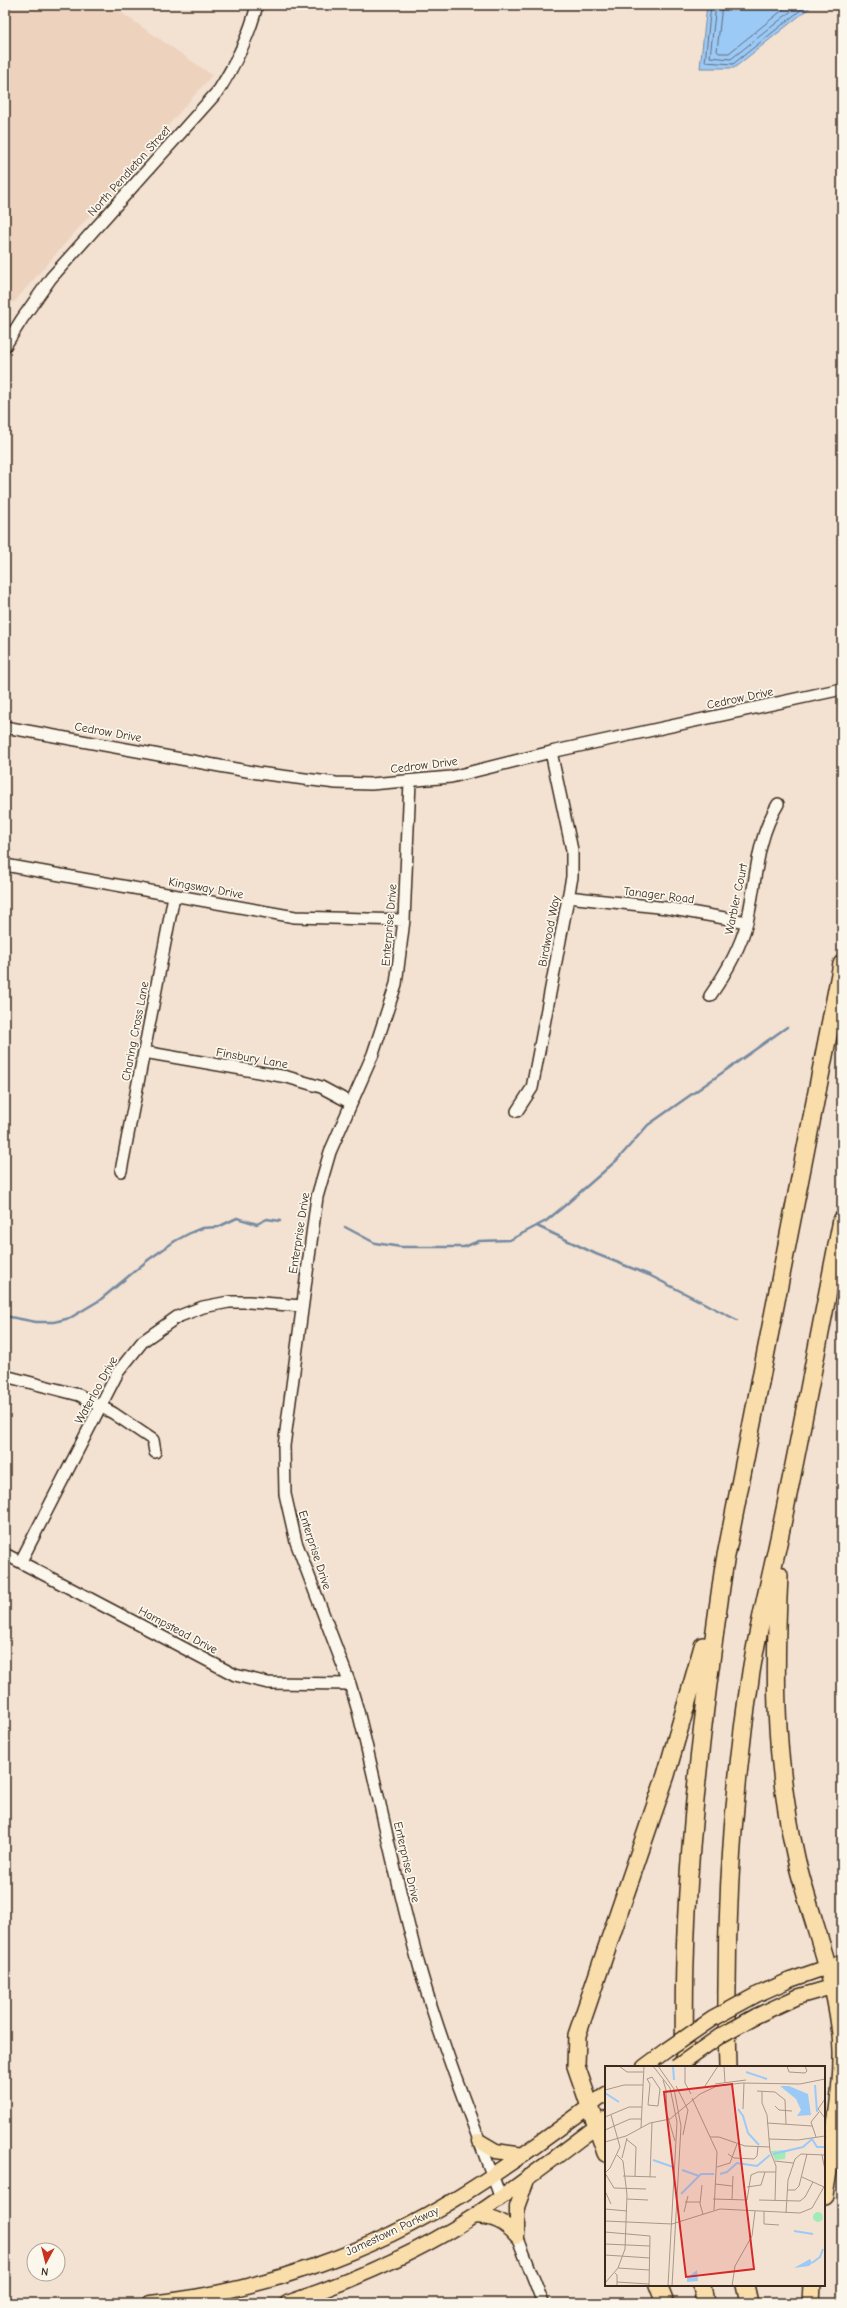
<svg xmlns="http://www.w3.org/2000/svg" width="847" height="2308" viewBox="0 0 847 2308" font-family="'Comic Neue',sans-serif">
	<style>
		.built { fill: #edd2be }
		.water { fill: #9ccaf7; stroke: #758aa0 }
		.lines { fill: none; stroke-linecap: round; stroke-linejoin: round }
		.shore { stroke: #626a75; stroke-width: 1 }
		.stream { stroke: #758aa0; stroke-width: 2.5 }
		.minor-casing { stroke: #3b2a1e; stroke-width: 14 }
		.major-casing { stroke: #3b2a1e; stroke-width: 17 }
		.highway-casing { stroke: #3b2a1e; stroke-width: 20 }
		.minor { stroke: #fbf7ec; stroke-width: 11 }
		.major { stroke: #f9deab; stroke-width: 14 }
		.highway { stroke: #f9deab; stroke-width: 17 }
		.major-bridge-casing { stroke: #3b2a1e; stroke-width: 17; stroke-linecap: butt }
		.major-bridge { stroke: #f9deab; stroke-width: 14 }
		.labels { text-anchor: middle; stroke-width: 3.5; stroke-linejoin: round; paint-order: stroke }
		.street-label { font-size: 12px; fill: #3b2a1e; stroke: #fbf7ec }
		.inset-river { fill: none; stroke: #9ccaf7; stroke-width: 2 }
		.inset-road { fill: none; stroke: #a99889; stroke-width: 1 }
		.view { fill: #d62828; fill-opacity: 0.15; stroke: #d62828; stroke-width: 2 }
		.inset-edge { fill: none; stroke: #3b2a1e; stroke-width: 2 }
	</style>
	<rect width="100%" height="100%" fill="#f3e1d1"/>
	<filter id="ink" filterUnits="userSpaceOnUse"><feTurbulence type="fractalNoise" baseFrequency=".025" numOctaves="2"/><feDisplacementMap in="SourceGraphic" scale="8" xChannelSelector="R" yChannelSelector="G"/><feConvolveMatrix kernelMatrix="1 2 1 2 8 2 1 2 1" color-interpolation-filters="sRGB"/></filter>
	<g filter="url(#ink)">
		<path class="built" d="M5,5H110L212,75L14,302L5,301Z"/>
		<path class="water" d="M707,5H813L734,68H700Z"/>
		<g class="lines">
			<path class="shore" d="M711,5L705,62L733,64L807,5
				M716,5L710,57L731,59L799,5
				M722,5L717,51L719,53H729L789,5"/>
			<path class="stream" d="M537,1226L596,1254L649,1275L737,1320
				M345,1227L375,1243L401,1247H464L479,1241L510,1240L546,1221L563,1207L617,1160L648,1125L787,1027
				M5,1316L36,1322H54L70,1318L100,1300L148,1260L175,1241L190,1233L202,1228L218,1227L237,1218L257,1224L267,1219L280,1221"/>
			<g class="minor-casing">
				<path id="minor" d="M5,346L22,319L51,278L219,90C236,63 249,37 257,5
					M5,727L258,773L336,783L371,784L451,777L551,752L842,689
					M410,782L404,920L396,984L373,1054L330,1152L317,1197L284,1446L285,1494L296,1542L350,1684L358,1711C380,1799 397,1889 422,1976C444,2051 473,2123 500,2196
					M5,865L295,917L404,920
					M568,897L667,908L747,922
					M710,996C726,973 740,949 747,922C757,880 755,842 778,804
					M144,1052L287,1077L321,1087L351,1103
					M517,1111L532,1088L572,877V850L551,752
					M121,1171L174,896
					M5,1376L79,1395L113,1413L153,1440L155,1452
					M5,1554L235,1675L268,1683L350,1684
					M21,1561L118,1372L143,1341L177,1317L203,1307L229,1302H249L302,1306
					M517,2236L543,2303"/>
			</g>
			<g class="major-casing">
				<path id="major" d="M756,1995L790,1980L842,1962
					M756,2016L797,1997L842,1984
					M644,2067L667,2050
					M479,2141L496,2151L524,2155
					M474,2216C493,2217 504,2221 517,2236
					M517,2236V2207L528,2177
					M150,2303C259,2292 370,2253 462,2195C512,2164 559,2129 606,2094
					M287,2303C352,2281 416,2254 474,2216C519,2186 563,2152 606,2119"/>
			</g>
			<g class="highway-casing">
				<path id="highway" d="M779,1575C774,1676 774,1759 796,1858C811,1923 840,1984 842,2051C843,2098 831,2150 824,2196
					M685,2067C680,1898 700,1732 724,1566L842,964
					M728,2067C724,1935 731,1802 751,1672C759,1622 772,1574 782,1524C803,1423 822,1321 842,1220
					M606,2153L576,2066L577,2035L666,1775L703,1646
					M658,2285L665,2303
					M702,2285L705,2303
					M745,2285L749,2303
					M811,2303L812,2285"/>
			</g>
			<use href="#minor" class="minor"/>
			<use href="#major" class="major"/>
			<use href="#highway" class="highway"/>
			<g class="major-bridge-casing">
				<path id="major-bridge" d="M667,2050L712,2019L756,1995
					M676,2067L720,2036L756,2016"/>
			</g>
			<use href="#major-bridge" class="major-bridge"/>
		</g>
	</g>
	<g class="labels">
		<g class="street-label">
			<text transform="translate(129 171) rotate(-48)" y="4">North Pendleton Street</text>
			<text transform="translate(740 698) rotate(-12)" y="4">Cedrow Drive</text>
			<text transform="translate(108 732) rotate(10)" y="4">Cedrow Drive</text>
			<text transform="translate(424 765) rotate(-7)" y="4">Cedrow Drive</text>
			<text transform="translate(206 888) rotate(10)" y="4">Kingsway Drive</text>
			<text transform="translate(659 895) rotate(7)" y="4">Tanager Road</text>
			<text transform="translate(736 899) rotate(-78)" y="4">Warbler Court</text>
			<text transform="translate(389 925) rotate(-85)" y="4">Enterprise Drive</text>
			<text transform="translate(549 931) rotate(-79)" y="4">Birdwood Way</text>
			<text transform="translate(135 1031) rotate(-79)" y="4">Charing Cross Lane</text>
			<text transform="translate(252 1058) rotate(10)" y="4">Finsbury Lane</text>
			<text transform="translate(299 1233) rotate(-81)" y="4">Enterprise Drive</text>
			<text transform="translate(96 1390) rotate(-61)" y="4">Waterloo Drive</text>
			<text transform="translate(315 1550) rotate(72)" y="4">Enterprise Drive</text>
			<text transform="translate(178 1630) rotate(28)" y="4">Hampstead Drive</text>
			<text transform="translate(407 1862) rotate(77)" y="4">Enterprise Drive</text>
			<text transform="translate(392 2231) rotate(-25)" y="4">Jamestown Parkway</text>
		</g>
	</g>
	<g transform="translate(605 2066)">
		<rect width="220" height="220" fill="#f3e1d1"/>
		<path d="M181,84L180,93L170,94L166,85ZM208 151a5 5 0 1 1 10 0a5 5 0 1 1-10 0Z" fill="#a2ebb9"/>
		<path d="M175,20H184L203,28L206,49L192,50L196,44L191,33ZM205,193L207,197L204,200L189,202ZM92,204L93,215L82,216V212Z" fill="#9ccaf7"/>
		<path class="inset-river" d="M68,0L69,14M141,6L162,13M210,19L212,46M0,27L14,36M133,43L138,50L143,67L154,79M168,88L198,81L207,73L212,81H220M48,94L68,101M77,104L94,110M115,108L122,106L132,97L152,100L165,89M76,128L96,108H109M189,165L208,168M207,197L215,191L218,183"/>
		<path class="inset-road" d="M14,0L22,6H38M48,0L65,22L72,56L63,220M53,0L69,23L76,60L67,220M80,0V17L86,28M119,0L120,17M182,0L184,6L200,7L202,5L200,0M47,11L55,23L53,40L43,39L45,18L42,13ZM58,14L61,24L62,48L70,75M110,18L141,14M71,20L83,44L78,69M100,20L113,0M0,24L19,19H38M152,25L170,26L180,34L181,58M157,25V37L162,49L165,85L171,100L170,135M87,32L112,86L109,144M220,33L213,43L220,52M170,40L174,44L187,45M138,43L139,17M0,51L24,41H37M162,57L207,60M36,62L39,0M0,64L25,53H36M105,71H114L140,80L165,81M211,71L206,56L214,46M21,73L31,81L30,110M164,73L193,74L220,70M0,76L21,70L45,57L65,53L95,28L112,20L137,17L195,18L220,13M123,88L129,92L149,93L152,90L153,81M217,89L220,104M17,92L22,72M170,95L188,97M112,101L125,97L132,78M0,107L5,102L15,81L6,49M0,107L9,122L41,123M18,110L51,111M45,111L47,57M197,111L219,121M110,118L127,120M97,119L95,138L98,148M142,121L156,119L160,106M182,124H190L194,120L202,88M0,125L6,138M22,133L43,134M108,133L142,134L146,109L153,106H171M127,133L128,110M154,134L195,135L200,131L208,116M80,136H95M0,143L22,145M159,145V158L174,159M79,146L83,130M181,147L183,114L190,93L196,88L220,89M0,155L67,158L115,143L195,147L207,142L220,119M0,166L45,170L44,220M0,178L45,180M0,189L45,192M13,202L44,204M10,207L12,209V220M12,216L44,218M0,217L13,202L20,183L22,129L18,95L12,89M127,220L130,200L147,170L150,145"/>
		<path class="view" d="M127,18L149,203L81,211L59,26Z"/>
		<rect width="220" height="220" class="inset-edge"/>
	</g>
	<rect width="847" height="2308" fill="none" stroke="#fbf7ec" stroke-width="20"/>
	<rect x="10" y="10" width="827" height="2288" fill="none" stroke="#3b2a1e" stroke-width="1.5" filter="url(#ink)"/>
	<g transform="translate(46 2262) rotate(187)"><circle r="19" fill="#fbf7ec" stroke="#aea59a"/>
	<path d="M0-3L7 15L0 10L-7 15Z" fill="#c8321e"/>
	<text y="-6" font-size="11" font-weight="bold" text-anchor="middle" fill="#3b2a1e">N</text>
	</g>
</svg>
